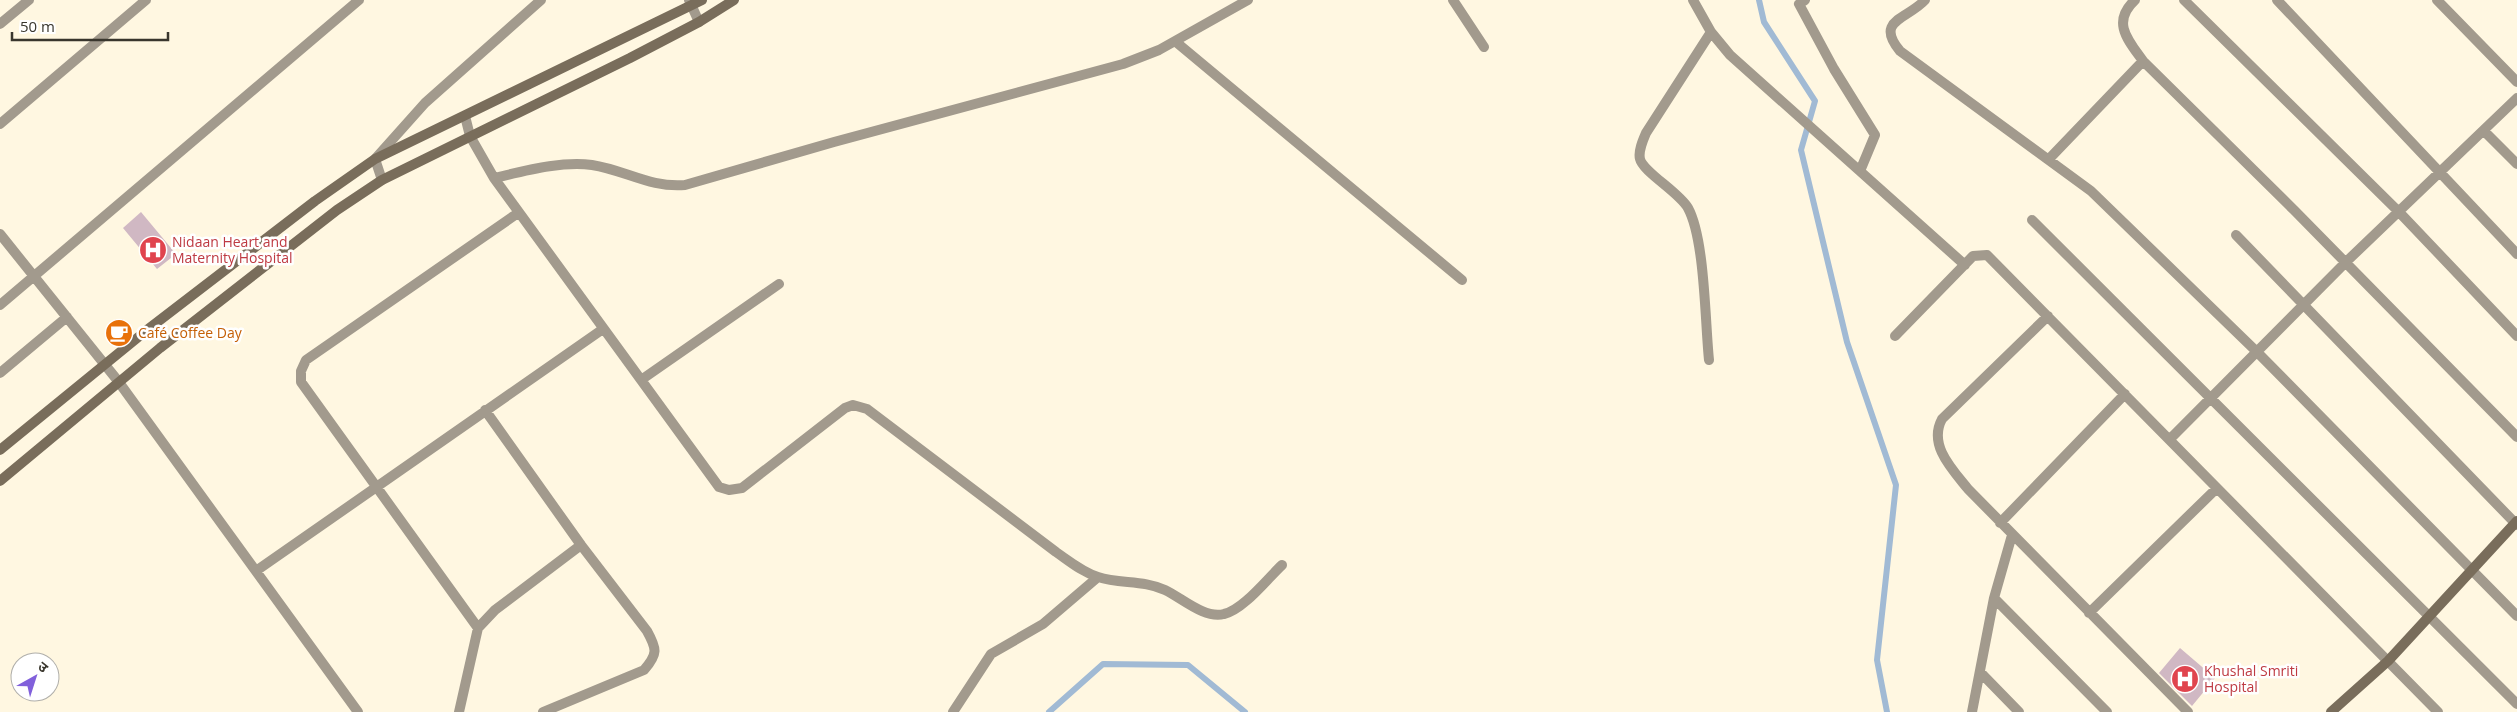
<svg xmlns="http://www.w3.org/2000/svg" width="2517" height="712" viewBox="0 0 2517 712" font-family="'Open Sans','Noto Sans Devanagari',sans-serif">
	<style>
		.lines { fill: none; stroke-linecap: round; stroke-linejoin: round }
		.stream { stroke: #a1bad4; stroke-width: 6 }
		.building { fill: #d0b8c3 }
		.lane { stroke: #a29a8d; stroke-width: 10 }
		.street { stroke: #a29a8d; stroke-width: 10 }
		.secondary { stroke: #796d5b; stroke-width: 10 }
		.labels { text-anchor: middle; stroke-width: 5; stroke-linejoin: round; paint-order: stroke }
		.health-label { font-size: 14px; fill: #be3a42; stroke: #fff; text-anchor: start }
		.food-label { font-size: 14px; fill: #c56008; stroke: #fff; text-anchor: start }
	</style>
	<rect width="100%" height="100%" fill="#fff7e1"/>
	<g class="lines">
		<path class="stream" d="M1759,0L1764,22L1815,101L1801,150L1847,342L1896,485L1877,660L1887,712
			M1049,712L1103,664L1188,665L1245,712"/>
	</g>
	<path class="building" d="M141,212L176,254L157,269L123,228Z
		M2180,648L2215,678L2192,706L2159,673Z"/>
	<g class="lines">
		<path class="lane" d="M1176,42L1462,280"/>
		<path class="street" d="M689,0L699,22
			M1453,0L1484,47
			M1693,0L1711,32L1730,55L1965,265
			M1805,0L1799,4L1834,69L1875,135L1860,171
			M1925,0C1908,19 1874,20 1900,51L2091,191L2257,352L2517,616
			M2135,0C2111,22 2128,40 2143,61L2294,210L2517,437
			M2184,0L2399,212L2517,336
			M2277,0L2517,254
			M2437,0L2517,82
			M0,24L29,0
			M465,116L470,136L494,178L719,487L729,490L742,488L845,408L853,405L867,409L1056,552C1069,561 1082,572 1098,577C1120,584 1144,580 1165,590C1182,598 1204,619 1224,614C1243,610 1267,579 1282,565
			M0,124L146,0
			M2484,131L2517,164
			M2049,159L2143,61
			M494,178C525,171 560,161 592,165C625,170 650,188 685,185L834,142L1123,64L1159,50L1248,0
			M382,180L375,159L425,103L541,0
			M2032,220L2517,704
			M0,234L118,381L358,712
			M2236,235L2517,525
			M0,305L359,0
			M2048,316L1942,419C1928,445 1952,469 1968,489L2188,712
			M1895,336L1973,256L1987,255L2438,712
			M1709,360C1705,322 1705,239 1688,208C1679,192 1643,172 1640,159C1638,151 1643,140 1646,133L1711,32
			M0,373L67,317
			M641,380L779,284
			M485,410L581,545L647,631C657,649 658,654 644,670L543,712
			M2170,439L2346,262L2517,98
			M2000,523L2125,394
			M256,571L603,329
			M1994,598L2107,712
			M2089,613L2216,489
			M478,628L301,382V371L306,360L518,213
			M1981,673L2019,712
			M459,712L478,628L495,610L581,545
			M953,712L991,654L1043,624L1098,577
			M1972,712L1994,598L2012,535"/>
		<path class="secondary" d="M0,450L147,330L315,201L375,159L702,0
			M0,481L160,348L337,210L382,180L630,58L699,22L734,0
			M2331,712L2388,661L2517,521"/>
	</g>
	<defs>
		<g id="hospital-disc" transform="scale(1.4375)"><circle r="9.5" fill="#e0444e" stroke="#fff"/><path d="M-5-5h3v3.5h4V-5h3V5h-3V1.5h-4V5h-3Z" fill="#fff"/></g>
		<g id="cafe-disc" transform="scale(1.4375)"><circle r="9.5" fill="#e8710a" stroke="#fff"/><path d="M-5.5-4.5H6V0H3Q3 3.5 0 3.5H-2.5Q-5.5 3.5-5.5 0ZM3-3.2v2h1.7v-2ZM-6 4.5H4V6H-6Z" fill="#fff"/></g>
	</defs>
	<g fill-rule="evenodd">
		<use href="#hospital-disc" x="153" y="250"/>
		<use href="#cafe-disc" x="119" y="333"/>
		<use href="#hospital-disc" x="2185" y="679"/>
	</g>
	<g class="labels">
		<g class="health-label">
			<text x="172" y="247">Nidaan Heart and<tspan x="172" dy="16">Maternity Hospital</tspan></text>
			<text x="2204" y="676">Khushal Smriti<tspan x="2204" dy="16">Hospital</tspan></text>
		</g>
		<g class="food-label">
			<text x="138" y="338">Café Coffee Day</text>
		</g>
	</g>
	<g transform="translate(35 677) rotate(39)"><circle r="24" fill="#ffffff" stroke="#b0afab"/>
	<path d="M0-4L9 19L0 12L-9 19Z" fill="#8160db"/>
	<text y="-8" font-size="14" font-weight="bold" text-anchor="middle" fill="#39362d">उ</text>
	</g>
	<path d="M12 32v8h156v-8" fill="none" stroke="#39362d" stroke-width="2.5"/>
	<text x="20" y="32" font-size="15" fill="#39362d" stroke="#ffffff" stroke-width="4" paint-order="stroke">50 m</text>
</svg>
